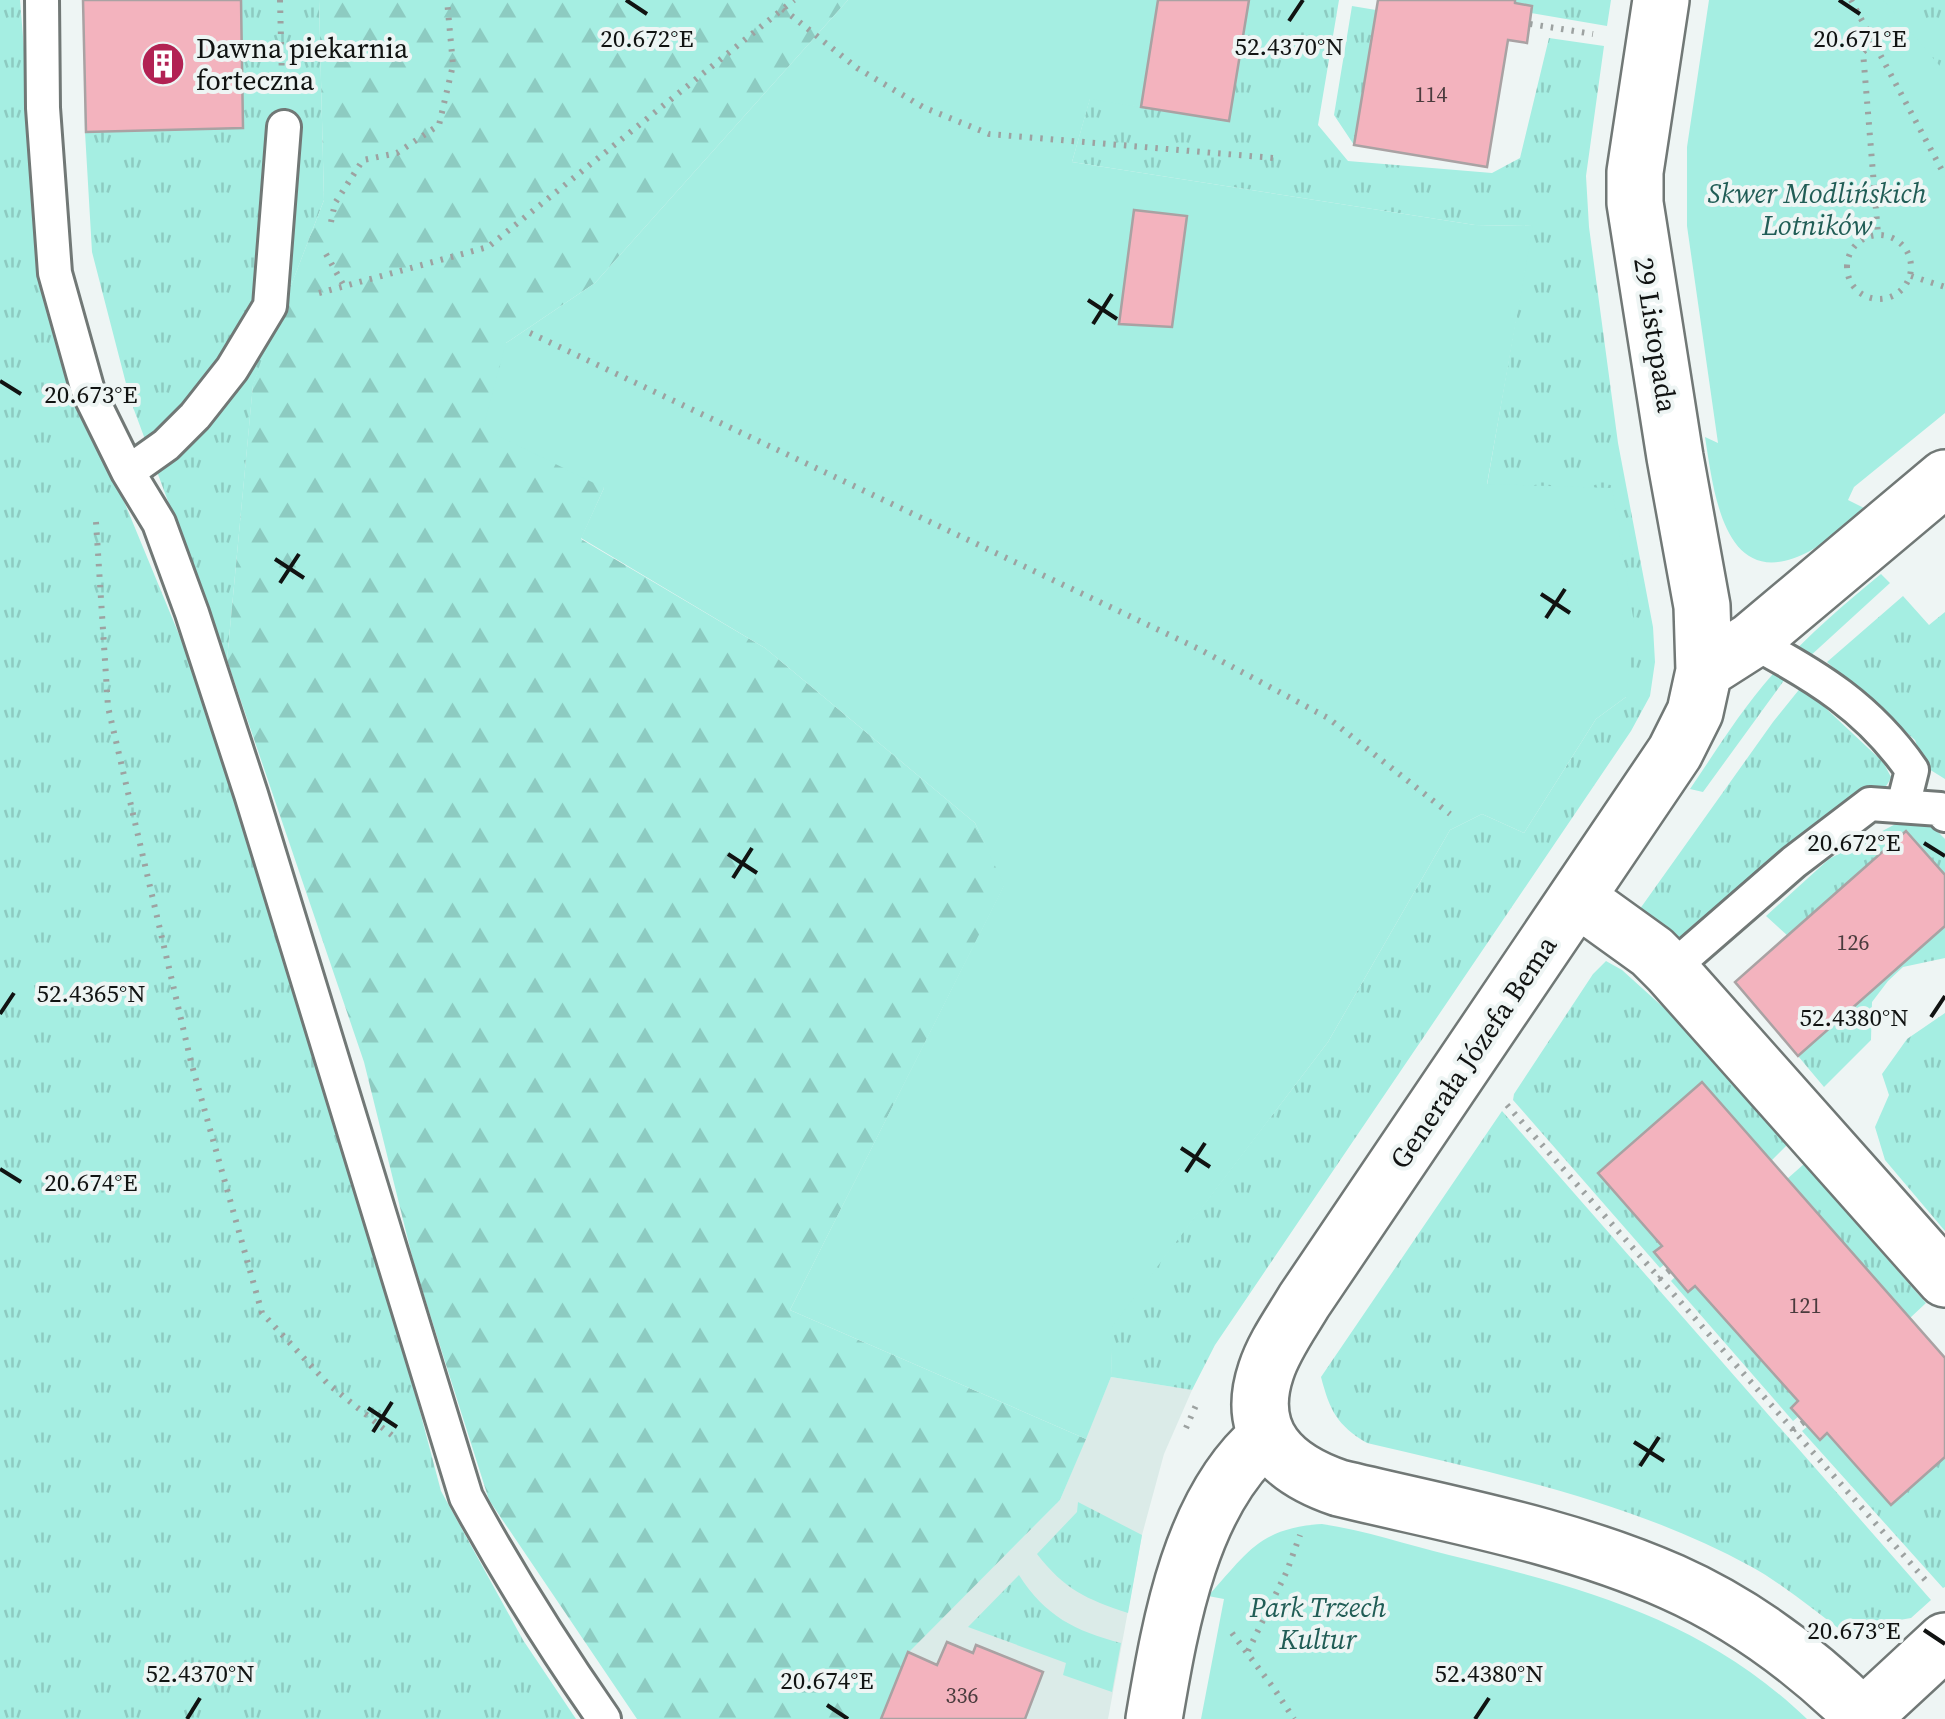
<svg xmlns="http://www.w3.org/2000/svg" width="1945" height="1719" viewBox="0 0 1945 1719" font-family="'Source Serif 4',serif">
	<style>
		.built { fill: #dbebe8 }
		.grass { fill: url(#grass-tufts) }
		.forest { fill: url(#forest-firs) }
		.green { fill: #a5eee2 }
		.building { fill: #f3b3be; stroke: #a9a2a3; stroke-width: 2.5 }
		.lines { fill: none; stroke-linecap: round; stroke-linejoin: round }
		.lane-casing { stroke: #717876; stroke-width: 38 }
		.street-casing { stroke: #717876; stroke-width: 60 }
		.path { stroke: #9da2a1; stroke-width: 6; stroke-dasharray: 2.5 8; stroke-linecap: butt }
		.lane { stroke: #fff; stroke-width: 32 }
		.street { stroke: #fff; stroke-width: 55 }
		.ticks { fill: none; stroke: #111312; stroke-width: 4 }
		.labels { text-anchor: middle; stroke-width: 8; stroke-linejoin: round; paint-order: stroke }
		.number-label { font-size: 22px; fill: #4a3b3d }
		.poi-label { font-size: 28px; fill: #111312; stroke: #eef5f4; text-anchor: start }
		.park-label { font-size: 28px; font-style: italic; fill: #215d56; stroke: #eef5f4 }
		.street-label { font-size: 28px; fill: #111312; stroke: #eef5f4 }
		.ticks-label { font-size: 25px; text-anchor: middle; fill: #111312; stroke: #eef5f4; stroke-width: 8; stroke-linejoin: round; paint-order: stroke }
	</style>
	<defs>
		<pattern id="grass-tufts" width="24" height="20" patternUnits="userSpaceOnUse" patternTransform="scale(2.5)"><rect width="24" height="20" fill="#a5eee2"/><path d="M3 7l-1-3M5 7V3M7 7l1-3M15 17l-1-3M17 17v-4M19 17l1-3" fill="none" stroke="#8dcbc1"/></pattern>
		<pattern id="forest-firs" width="22" height="20" patternUnits="userSpaceOnUse" patternTransform="scale(2.5)"><rect width="22" height="20" fill="#a5eee2"/><path d="M5 1l3.5 6h-7zM16 11l3.5 6h-7z" fill="#8dcbc1"/></pattern>
	</defs>
	<rect width="100%" height="100%" fill="#eef5f4"/>
	<path class="built" d="M1111,1377L1192,1390L1164,1454L1142,1535L1108,1719H881L908,1652L1060,1500Z"/>
	<path class="grass" d="M0,0H20L43,282L90,419L185,649L276,918L365,1204L441,1491L523,1640L576,1719H0Z
		M83,0H319L324,200L253,385L227,660L130,399L92,252L85,132Z
		M1249,0H1339L1318,125L1348,161L1492,173L1520,158L1549,38L1604,46L1586,176L1589,227L1618,443L1653,627L1655,662L1650,696L1631,731L1215,1345L1192,1390L1111,1377L1112,1325L1328,1042L1450,830L1482,814L1524,833L1596,719L1626,697L1487,485L1532,226L1475,225L1072,162L1090,98L1229,121Z
		M1515,0H1611L1607,26L1531,13L1532,6L1515,3Z
		M1860,0H1945V159Z
		M1352,6L1376,10L1354,145L1334,115Z
		M1881,574L1890,583L1785,679L1703,792L1690,789C1716,751 1741,710 1772,675C1805,638 1843,605 1881,574Z
		M1903,596L1929,625L1945,612V779L1924,766L1915,740L1827,662Z
		M1802,686L1883,762L1891,777C1884,795 1871,798 1853,798L1733,892L1685,948L1637,913L1773,722Z
		M1907,818L1928,822L1945,839V875L1788,936L1766,916L1829,859Z
		M1945,926V958L1903,967L1888,981L1872,1002L1871,1040L1824,1087L1798,1056Z
		M1606,961L1622,970L1674,1017L1787,1145L1771,1161L1599,1174L1662,1246L1654,1252L1665,1264L1660,1268L1513,1100L1514,1094L1593,974Z
		M1945,1013V1231L1885,1160L1875,1127L1889,1095L1882,1074L1907,1039Z
		M1502,1111L1931,1600L1911,1618L1894,1621L1872,1637L1862,1639L1850,1637C1817,1613 1785,1585 1750,1566C1631,1501 1498,1474 1367,1443C1337,1425 1330,1411 1321,1377Z
		M1804,1164L1926,1303L1910,1318L1787,1179Z
		M1675,1277L1695,1286L1798,1401L1791,1408L1799,1416L1793,1421L1671,1281Z
		M1808,1426L1820,1440L1827,1433L1890,1504L1945,1457V1587L1943,1588L1802,1431Z
		M1078,1502L1142,1535L1128,1613C1086,1599 1065,1590 1037,1554L1077,1512Z
		M1019,1575C1045,1616 1075,1631 1121,1643L1112,1692L1063,1675L1066,1663L968,1627Z"/>
	<path class="forest" d="M319,0H848L595,283L506,343L604,488L581,539L765,648L975,823L1005,884L790,1310L1086,1439L1060,1500L908,1653L881,1719H637L489,1500L414,1264L364,1062L227,660L253,384L324,200Z"/>
	<path class="green" d="M848,0H1158L1141,107L1090,99L1072,162L1475,225L1533,226L1487,484L1612,488L1634,623L1626,697L1596,719L1524,833L1482,814L1450,830L1328,1042L1113,1325L1111,1377L1086,1439L790,1310L1004,885L975,823L765,648L581,538L604,488L483,428L506,343L595,283Z
		M1709,0H1883L1945,72V413L1854,487L1848,500L1864,508C1847,522 1830,540 1810,551C1724,597 1714,493 1705,437L1718,443L1687,226V147Z
		M1322,1524C1364,1530 1408,1545 1449,1555C1585,1588 1702,1619 1807,1719H1201L1224,1599L1208,1596C1247,1553 1259,1528 1322,1524Z"/>
	<path class="building" d="M83,0H241L243,128L86,132Z
		M1158,0H1249L1229,121L1141,107Z
		M1378,0H1515V3L1532,6L1527,43L1508,40L1487,167L1354,145Z
		M1134,210L1187,216L1172,327L1119,324Z
		M1906,831L1945,875V926L1798,1056L1735,982Z
		M1702,1082L1945,1358V1457L1891,1505L1827,1433L1820,1440L1791,1408L1798,1401L1695,1286L1688,1292L1654,1252L1662,1246L1598,1173Z
		M947,1642L973,1653L976,1645L1043,1672L1025,1719H881L908,1652L937,1665Z"/>
	<g class="lines">
		<g class="lane-casing">
			<path id="lane" d="M42,0L43,108L55,273L88,391L128,472L159,523L192,613L251,794L466,1497C508,1574 554,1647 604,1719
				M128,472L166,445L195,416L232,369L270,306L284,127
				M1751,641C1817,676 1869,708 1912,770L1903,806
				M1670,970L1794,862L1870,804L1940,809L1945,815"/>
		</g>
		<g class="street-casing">
			<path id="street" d="M1661,0L1635,172V203L1675,457L1702,606L1704,671L1695,712L1675,752L1304,1301C1291,1323 1274,1346 1266,1371C1245,1434 1283,1469 1339,1488C1451,1515 1566,1535 1672,1582C1744,1614 1810,1664 1865,1719
				M1704,671L1751,641L1945,478
				M1577,898L1652,952L1670,970L1945,1279
				M1863,1717L1945,1641
				M1154,1719C1170,1625 1190,1502 1266,1437"/>
		</g>
		<path class="path" d="M280,0L282,81
			M1851,0L1945,176
			M783,9L857,68L923,107L989,134L1274,158
			M1530,24L1593,34
			M1873,43L1863,52L1878,234
			M331,222L335,203L363,160L397,153L439,125L453,65L447,0
			M1847 267a32 32 0 1 1 64 0a32 32 0 1 1-64 0Z
			M326,254L344,286
			M1911,276L1945,287
			M319,293L488,247L794,0
			M530,333L1197,648L1328,718L1450,814
			M96,522L108,707L191,1062L262,1313L328,1384L394,1437
			M1507,1105L1928,1583
			M1659,1279L1670,1270
			M1186,1428L1197,1403
			M1793,1430L1804,1422
			M1232,1633L1275,1690L1294,1719
			M1248,1651L1287,1571L1300,1535"/>
		<use href="#lane" class="lane"/>
		<use href="#street" class="street"/>
	</g>
	<path class="ticks" d="M626,0L647,14M1839,0L1860,14M1289,21L1303,0M1088,300L1117,319M1093,324L1112,294M0,381L21,394M275,559L304,578M280,583L299,554M1541,594L1570,613M1546,618L1565,589M1924,843L1945,856M728,854L757,873M733,878L752,848M0,1014L14,993M1931,1017L1945,996M1181,1148L1210,1167M0,1169L21,1182M1186,1172L1205,1143M368,1408L397,1427M373,1432L392,1402M1634,1442L1664,1461M1640,1466L1659,1437M1924,1630L1945,1644M827,1705L848,1719M187,1719L200,1698M1475,1719L1489,1698"/>
	<defs>
		<g id="building-disc" transform="scale(2.25)"><circle r="9.5" fill="#b22253" stroke="#eef5f4"/><path d="M-4-6H4V6H1V3H-1V6H-4ZM-2.5-4.3h1.7v1.8h-1.7ZM.8-4.3h1.7v1.8H.8ZM-2.5-1h1.7V.8h-1.7ZM.8-1h1.7V.8H.8Z" fill="#fff"/></g>
	</defs>
	<g fill-rule="evenodd">
		<use href="#building-disc" x="163" y="64"/>
	</g>
	<g class="labels">
		<g class="number-label">
			<text x="1431" y="102">114</text>
			<text x="1853" y="950">126</text>
			<text x="1805" y="1313">121</text>
			<text x="962" y="1703">336</text>
		</g>
		<g class="poi-label">
			<text x="196" y="58">Dawna piekarnia<tspan x="196" dy="32">forteczna</tspan></text>
		</g>
		<g class="park-label">
			<text x="1817" y="203">Skwer Modlińskich<tspan x="1817" dy="32">Lotników</tspan></text>
			<text x="1318" y="1617">Park Trzech<tspan x="1318" dy="32">Kultur</tspan></text>
		</g>
		<g class="street-label">
			<text transform="translate(1656 335) rotate(81)" y="10">29 Listopada</text>
			<text transform="translate(1473 1052) rotate(-56)" y="10">Generała Józefa Bema</text>
		</g>
	</g>
	<g class="ticks-label">
		<text x="1860" y="47">20.671°E</text>
		<text x="647" y="47">20.672°E</text>
		<text x="1289" y="55">52.4370°N</text>
		<text x="91" y="403">20.673°E</text>
		<text x="1854" y="851">20.672°E</text>
		<text x="91" y="1002">52.4365°N</text>
		<text x="1854" y="1026">52.4380°N</text>
		<text x="91" y="1191">20.674°E</text>
		<text x="1854" y="1639">20.673°E</text>
		<text x="200" y="1682">52.4370°N</text>
		<text x="1489" y="1682">52.4380°N</text>
		<text x="827" y="1689">20.674°E</text>
	</g>
</svg>
